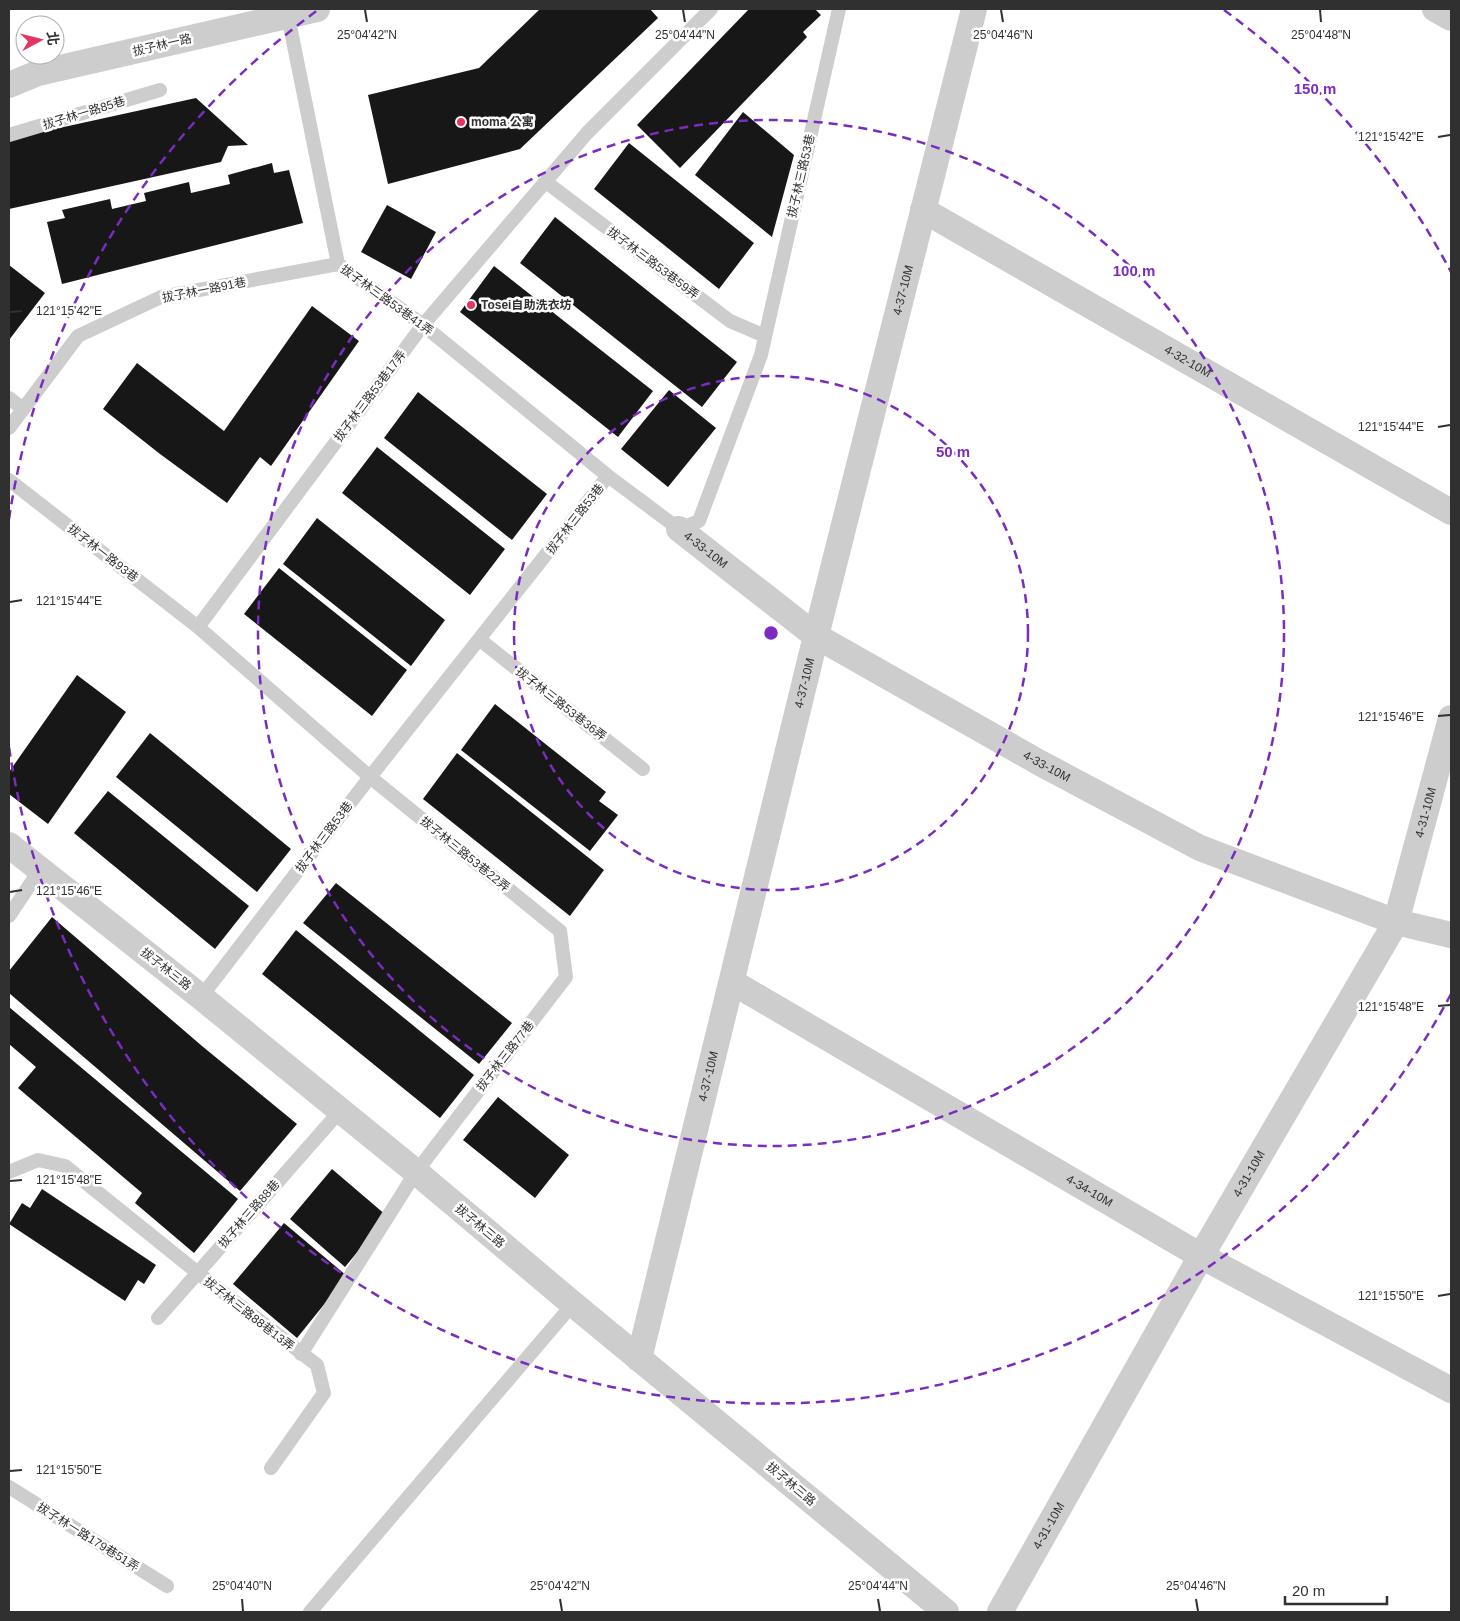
<svg xmlns="http://www.w3.org/2000/svg" width="1460" height="1621" viewBox="0 0 1460 1621" font-family="Helvetica,'Noto Sans TC',sans-serif">
	<style>
		.building { fill: #171717 }
		.lines { fill: none; stroke-linecap: round; stroke-linejoin: round }
		.lane { stroke: #cdcdcd; stroke-width: 14 }
		.street { stroke: #cdcdcd; stroke-width: 26 }
		.ticks { fill: none; stroke: #303030; stroke-width: 2 }
		.ring { fill: none; stroke: #7b2cbf; stroke-width: 2.5; stroke-dasharray: 9 6 }
		.poi-dot { fill: #e53563; stroke: #fff; stroke-width: 2 }
		.labels { text-anchor: middle; stroke-width: 5; stroke-linejoin: round; paint-order: stroke }
		.street-label { font-size: 12px; fill: #303030; stroke: #fff }
		.poi-label { font-size: 12px; font-weight: bold; fill: #303030; stroke: #fff; text-anchor: start }
		.ticks-label { font-size: 12px; text-anchor: middle; fill: #303030; stroke: #fff; stroke-width: 5; stroke-linejoin: round; paint-order: stroke }
		.centre { fill: #7b2cbf; stroke: #fff; stroke-width: 2.5 }
		.ring-label { font-size: 15px; text-anchor: middle; font-weight: bold; fill: #7b2cbf; stroke: #fff; stroke-width: 5; stroke-linejoin: round; paint-order: stroke }
	</style>
	<rect width="100%" height="100%" fill="#fff"/>
	<path class="building" d="M540,9H650L658,18L520,149L388,184L368,95L479,68Z
		M749,9H815L821,15L803,32L807,37L680,168L637,125Z
		M196,98L248,145L228,146L221,162L9,209V139Z
		M743,112L794,155L772,237L695,175Z
		M629,143L754,243L719,289L594,189Z
		M272,163L274,173L289,170L303,223L62,284L47,222L65,218L62,210L110,199L112,209L146,201L144,193L189,182L191,193L230,184L228,175Z
		M387,205L436,232L411,279L361,252Z
		M555,217L737,362L702,407L520,263Z
		M9,265L45,293L9,340Z
		M494,266L653,391L618,437L460,312Z
		M312,306L359,341L271,466L260,457L227,503L160,454L103,409L137,363L224,431Z
		M669,390L716,428L668,487L621,449Z
		M418,392L547,494L512,540L384,438Z
		M377,447L505,549L470,595L342,493Z
		M317,518L445,620L411,666L283,564Z
		M279,568L407,670L372,716L244,614Z
		M77,675L126,712L48,824L9,794V772Z
		M495,704L606,792L599,801L618,815L590,851L461,750Z
		M150,733L291,849L257,892L116,777Z
		M457,753L604,870L570,916L423,799Z
		M108,791L249,906L215,949L74,833Z
		M336,883L512,1023L479,1064L303,923Z
		M52,917L202,1046L297,1124L240,1191L9,993V971Z
		M296,930L474,1075L440,1118L262,974Z
		M9,1007L238,1199L194,1253L135,1203L142,1193L18,1088L36,1067L9,1044Z
		M498,1097L569,1155L535,1198L463,1140Z
		M332,1169L387,1216L345,1267L290,1219Z
		M42,1189L156,1265L144,1284L138,1280L125,1301L9,1224L22,1203L30,1208Z
		M284,1223L347,1276L297,1338L233,1284Z"/>
	<g class="lines">
		<path class="lane" d="M288,16L338,264L423,325L608,476L679,529L699,521L761,355L839,9
			M9,135L160,90
			M546,182L730,321L765,336
			M9,398L23,409
			M9,428L78,336L161,297L338,264
			M9,480L198,627
			M479,639L643,769
			M9,916L39,871
			M201,997L370,777L608,476
			M9,1172L38,1160L65,1166L198,1273L317,1365L324,1393L271,1468
			M158,1318L340,1111
			M301,1354L416,1172L566,977L560,931L370,777L198,627L423,325L587,133L711,9
			M9,1487L167,1586
			M310,1612L573,1304"/>
		<g class="street">
			<path d="M1435,9L1451,18"/>
			<path d="M9,85L38,73L317,9"/>
			<path id="s1" d="M923,210L1451,512"/>
			<path id="s2" d="M679,529L816,636L1040,763L1200,848L1396,922L1451,935"/>
			<path d="M9,845L201,997L416,1172L573,1304L946,1612"/>
			<path id="s3" d="M732,982L1201,1256L1451,1390"/>
			<path id="s4" d="M639,1359L816,636L974,9"/>
			<path id="s5" d="M1000,1612L1201,1256L1396,922L1451,718"/>
		</g>
	</g>
	<path class="ticks" d="M365,10L367,22M683,10L685,22M1001,10L1003,22M1320,10L1321,22M1438,137L1450,135M10,312L22,311M1438,427L1450,425M10,602L22,600M1438,716L1450,715M10,892L22,890M1438,1006L1450,1005M10,1181L22,1180M1438,1296L1450,1294M10,1471L22,1470M242,1599L243,1611M560,1599L562,1611M878,1599L880,1611M1196,1599L1198,1611"/>
	<g class="ring">
		<circle cx="771" cy="633" r="257"/>
		<circle cx="771" cy="633" r="513"/>
		<path d="M1451 994A770 770 0 0 1 9 747M9 519A770 770 0 0 1 318 10M1224 10A770 770 0 0 1 1451 272"/>
	</g>
	<g class="poi-dot">
		<circle cx="461" cy="122" r="5"/>
		<circle cx="471" cy="305" r="5"/>
	</g>
	<g class="labels">
		<g class="street-label">
			<text transform="translate(162 45) rotate(-13)" y="4">拔子林一路</text>
			<text transform="translate(84 113) rotate(-17)" y="4">拔子林一路85巷</text>
			<text transform="translate(801 176) rotate(-77)" y="4">拔子林三路53巷</text>
			<text transform="translate(653 263) rotate(37)" y="4">拔子林三路53巷59弄</text>
			<text transform="translate(204 290) rotate(-11)" y="4">拔子林一路91巷</text>
			<text dy="4" stroke="none"><textPath href="#s4" startOffset="1101">4-37-10M</textPath></text>
			<text transform="translate(387 300) rotate(36)" y="4">拔子林三路53巷41弄</text>
			<text dy="4" stroke="none"><textPath href="#s1" startOffset="305">4-32-10M</textPath></text>
			<text transform="translate(370 396) rotate(-53)" y="4">拔子林三路53巷17弄</text>
			<text transform="translate(575 519) rotate(-52)" y="4">拔子林三路53巷</text>
			<text dy="4" stroke="none"><textPath href="#s2" startOffset="34">4-33-10M</textPath></text>
			<text transform="translate(103 553) rotate(38)" y="4">拔子林一路93巷</text>
			<text dy="4" stroke="none"><textPath href="#s4" startOffset="696">4-37-10M</textPath></text>
			<text transform="translate(561 704) rotate(38)" y="4">拔子林三路53巷36弄</text>
			<text dy="4" stroke="none"><textPath href="#s2" startOffset="439">4-33-10M</textPath></text>
			<text dy="4" stroke="none"><textPath href="#s5" startOffset="909">4-31-10M</textPath></text>
			<text transform="translate(324 837) rotate(-53)" y="4">拔子林三路53巷</text>
			<text transform="translate(465 854) rotate(39)" y="4">拔子林三路53巷22弄</text>
			<text transform="translate(166 969) rotate(38)" y="4">拔子林三路</text>
			<text transform="translate(505 1056) rotate(-52)" y="4">拔子林三路77巷</text>
			<text dy="4" stroke="none"><textPath href="#s4" startOffset="291">4-37-10M</textPath></text>
			<text dy="4" stroke="none"><textPath href="#s5" startOffset="504">4-31-10M</textPath></text>
			<text dy="4" stroke="none"><textPath href="#s3" startOffset="414">4-34-10M</textPath></text>
			<text transform="translate(249 1214) rotate(-49)" y="4">拔子林三路88巷</text>
			<text transform="translate(480 1226) rotate(40)" y="4">拔子林三路</text>
			<text transform="translate(249 1314) rotate(38)" y="4">拔子林三路88巷13弄</text>
			<text transform="translate(791 1484) rotate(40)" y="4">拔子林三路</text>
			<text dy="4" stroke="none"><textPath href="#s5" startOffset="99">4-31-10M</textPath></text>
			<text transform="translate(88 1537) rotate(32)" y="4">拔子林一路179巷51弄</text>
		</g>
		<g class="poi-label">
			<text x="471" y="126">moma 公寓</text>
			<text x="481" y="309">Tosei自助洗衣坊</text>
		</g>
	</g>
	<g class="ticks-label">
		<text x="367" y="39">25°04'42"N</text>
		<text x="685" y="39">25°04'44"N</text>
		<text x="1003" y="39">25°04'46"N</text>
		<text x="1321" y="39">25°04'48"N</text>
		<text x="1391" y="141">121°15'42"E</text>
		<text x="69" y="315">121°15'42"E</text>
		<text x="1391" y="431">121°15'44"E</text>
		<text x="69" y="605">121°15'44"E</text>
		<text x="1391" y="721">121°15'46"E</text>
		<text x="69" y="895">121°15'46"E</text>
		<text x="1391" y="1011">121°15'48"E</text>
		<text x="69" y="1184">121°15'48"E</text>
		<text x="1391" y="1300">121°15'50"E</text>
		<text x="69" y="1474">121°15'50"E</text>
		<text x="242" y="1590">25°04'40"N</text>
		<text x="560" y="1590">25°04'42"N</text>
		<text x="878" y="1590">25°04'44"N</text>
		<text x="1196" y="1590">25°04'46"N</text>
	</g>
	<circle cx="771" cy="633" r="8" class="centre"/>
	<g class="ring-label">
		<text x="1315" y="94">150 m</text>
		<text x="1134" y="276">100 m</text>
		<text x="953" y="457">50 m</text>
	</g>
	<rect width="1460" height="1621" fill="none" stroke="#303030" stroke-width="20"/>
	<g transform="translate(40 40) rotate(83)"><circle r="24" fill="#ffffff" stroke="#acacac"/>
	<path d="M0-4L9 19L0 12L-9 19Z" fill="#e53563"/>
	<text y="-8" font-size="14" font-weight="bold" text-anchor="middle" fill="#303030">北</text>
	</g>
	<path d="M1285 1596v8h102v-8" fill="none" stroke="#303030" stroke-width="2.5"/>
	<text x="1292" y="1596" font-size="15" fill="#303030" stroke="#ffffff" stroke-width="4" paint-order="stroke">20 m</text>
</svg>
